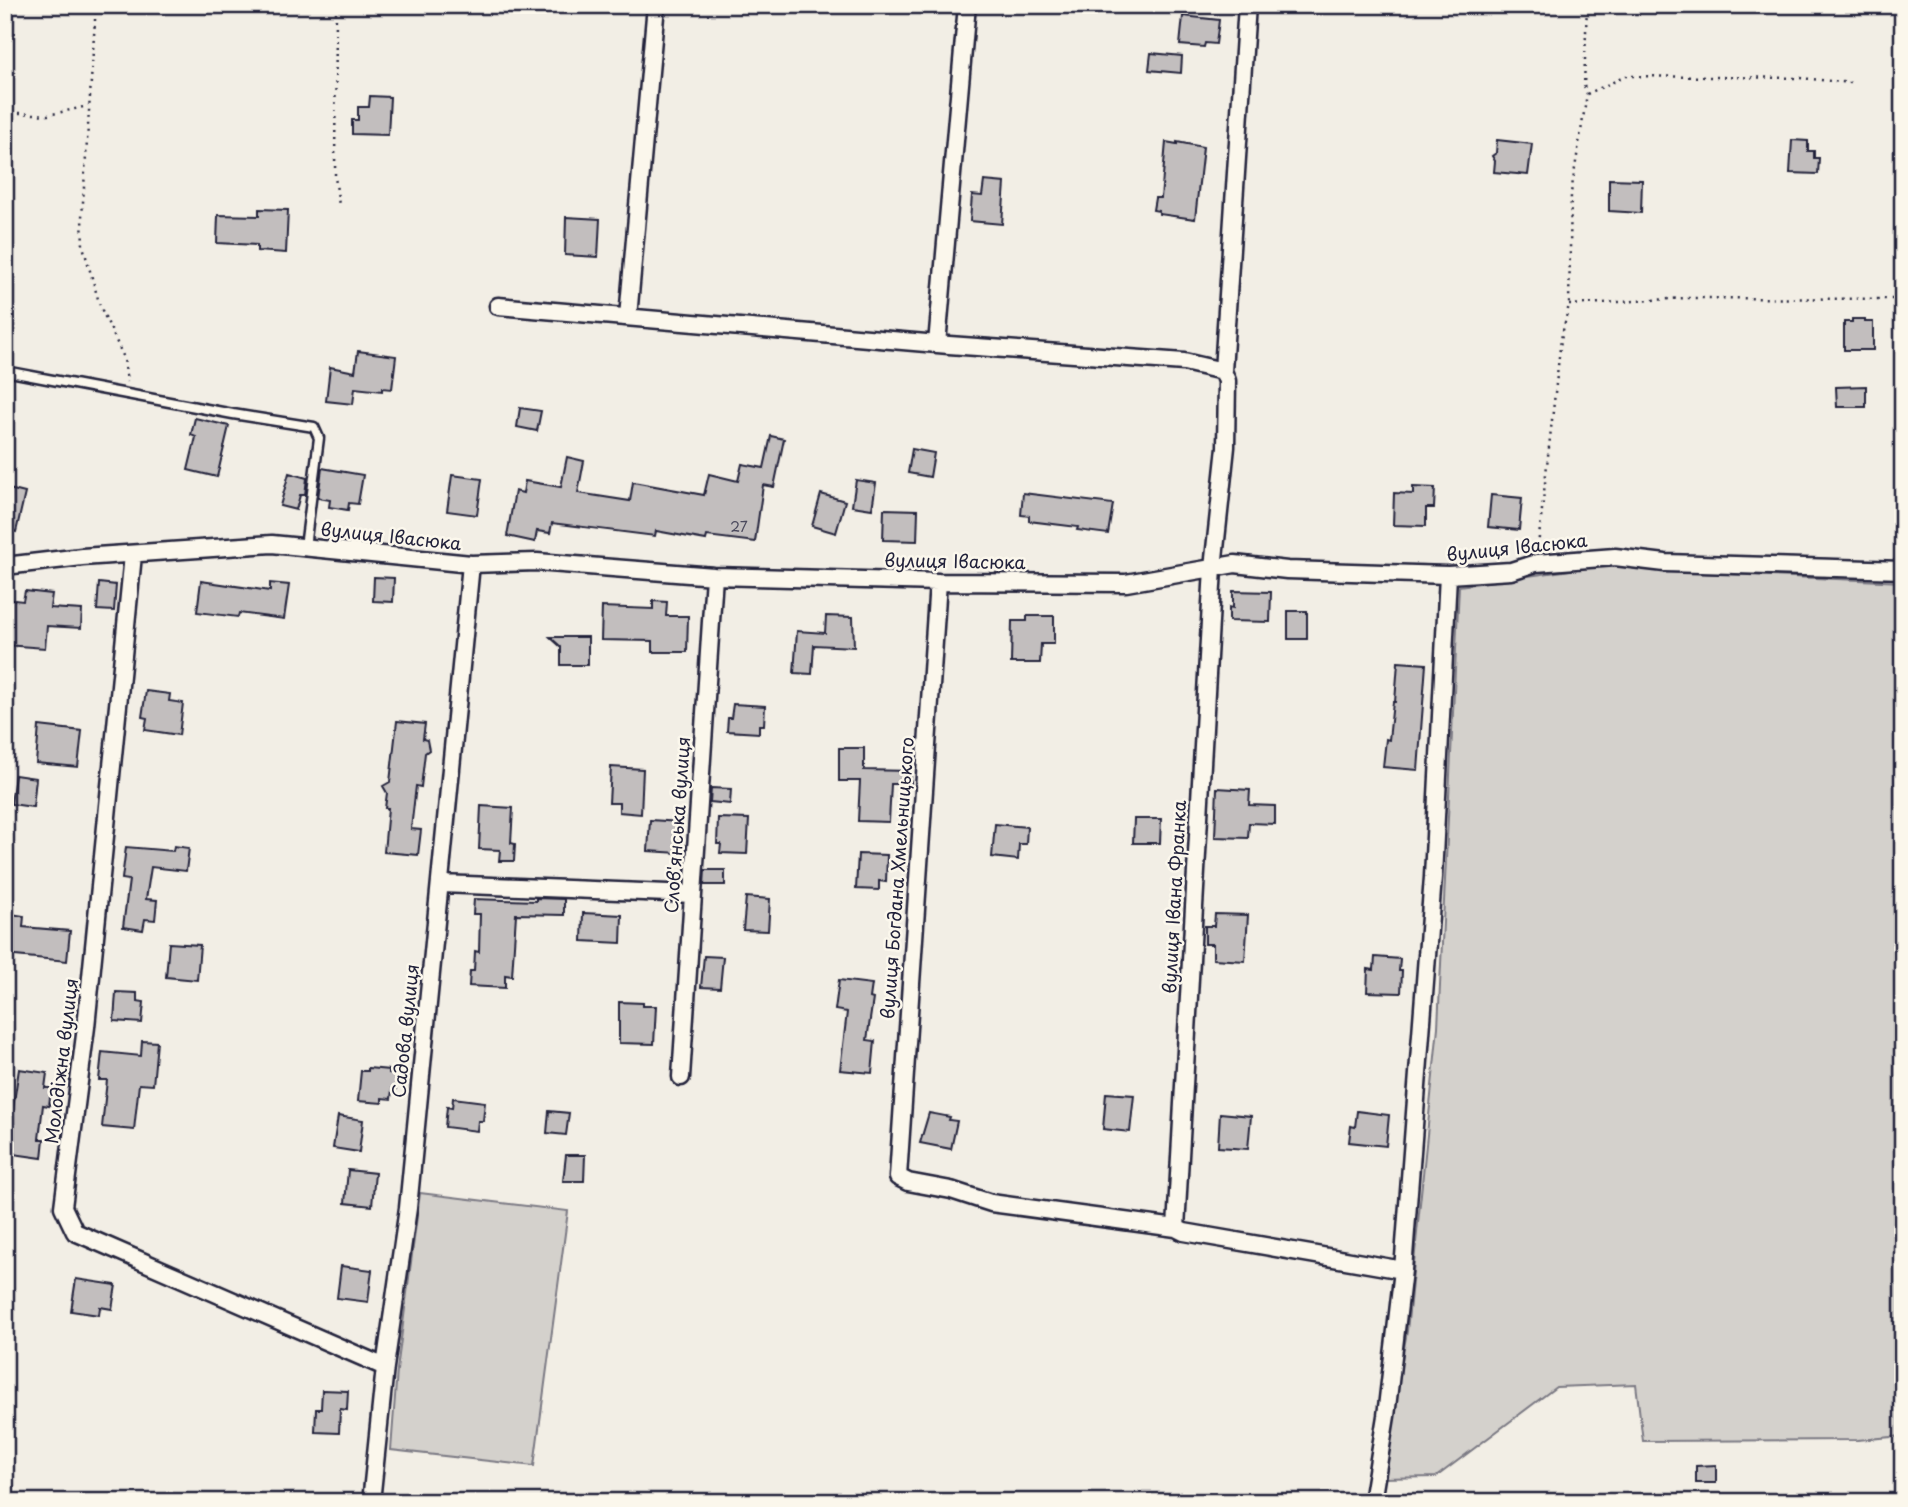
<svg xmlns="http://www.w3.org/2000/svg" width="1908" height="1507" viewBox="0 0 1908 1507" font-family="'Playpen Sans',sans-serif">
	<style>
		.green { fill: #d4d1cc; stroke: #7b7a84; stroke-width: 2 }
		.building { fill: #c2bebe; stroke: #22223b; stroke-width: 2 }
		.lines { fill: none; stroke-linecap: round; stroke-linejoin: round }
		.service-casing { stroke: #22223b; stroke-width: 13 }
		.minor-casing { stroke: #22223b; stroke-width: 21 }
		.path { stroke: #22223b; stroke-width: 2.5; stroke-dasharray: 2 5; stroke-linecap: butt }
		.service { stroke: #fbf7ec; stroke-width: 8 }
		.minor { stroke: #fbf7ec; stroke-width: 16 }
		.labels { text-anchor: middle; stroke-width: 5; stroke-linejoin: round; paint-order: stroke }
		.number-label { font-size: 14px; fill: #4a495c }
		.street-label { font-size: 18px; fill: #22223b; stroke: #fbf7ec }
	</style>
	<rect width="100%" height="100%" fill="#f2eee5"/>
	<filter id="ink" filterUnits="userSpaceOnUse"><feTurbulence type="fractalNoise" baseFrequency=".0143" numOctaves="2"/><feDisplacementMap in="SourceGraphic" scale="14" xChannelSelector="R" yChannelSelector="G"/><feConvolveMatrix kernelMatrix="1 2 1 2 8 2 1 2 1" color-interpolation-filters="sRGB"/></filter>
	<g filter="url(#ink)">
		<path class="green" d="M1613,564L1661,571L1903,582V1436L1857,1440L1643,1441L1636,1384L1556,1387L1436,1477L1381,1478L1407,1331L1438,1027L1459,586Z
			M420,1193L568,1211L534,1466L391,1450L397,1370Z"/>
		<path class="building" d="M1183,16L1219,20L1216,44L1205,43L1204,47L1180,45Z
			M1151,53L1182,56L1181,73L1149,70Z
			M370,96L390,97L388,135L352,134V120H358V107H369Z
			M1497,140L1532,144L1528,175L1494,172L1495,161L1492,156L1496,153Z
			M1792,140L1808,141V151H1814V158H1819L1818,174L1790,173Z
			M1166,142L1177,144V142L1203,147L1195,219L1159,214V211L1153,210L1155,198H1161Z
			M1609,179L1642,180L1641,213L1609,211Z
			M984,181L1005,183L1002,224L970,221L972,195L982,196Z
			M259,209L288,210L286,253L257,251V245L217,243L218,215L259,216Z
			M566,217L600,219L598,257L565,255Z
			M1852,319H1865V322H1873V350H1844V322H1852Z
			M358,351L396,356L392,389L382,388V391L355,388L353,404L326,401L330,367L355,372Z
			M1866,386V407H1837L1836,387Z
			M520,408L541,411L537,431L517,427Z
			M195,418L229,426L217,477L188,470L196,437L191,435Z
			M771,436L784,439L774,487L763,485L755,542L707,536L706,540L656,531L655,536L552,523L550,533L537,531L535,542L507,536L515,491L523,493L525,481L561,487L567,457L584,461L578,493L630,501L633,482L704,495L709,474L738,481L742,464L764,468Z
			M912,449L934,453L930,477L908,473Z
			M322,468L363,475L358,504L349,503L348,510L329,507L330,500L318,498Z
			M289,473L307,478L305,495H300L296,510L280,506Z
			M452,475L482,479L477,515L447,511Z
			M856,480L876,483L872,509L852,506Z
			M1413,487L1435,488L1434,508H1426V526L1393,525L1394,493L1413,494Z
			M5,488L25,493L16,532L5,529Z
			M1023,493L1113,504L1108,534L1077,530L1078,527L1029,521V516L1021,515Z
			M821,494L845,501L836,533L812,526Z
			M1491,495L1522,498L1519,530L1488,527Z
			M884,509L918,510L917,541L883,540Z
			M374,577L394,578L393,602L373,601Z
			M201,581L270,591V583L289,585L284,619L239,613L238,617L197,612Z
			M99,583L116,585L114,611L97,610Z
			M25,591L52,594L50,608L82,610L81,628L47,626L45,648L5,645V599L23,601Z
			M1233,591L1271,592L1270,622L1229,621V607L1233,608Z
			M653,601L667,602L666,616H688L687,652H653V641L601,640L602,607L653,609Z
			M1288,611H1307V639H1288Z
			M826,616L853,617L854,647L814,645L812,674L794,673L797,631L825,633Z
			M1027,616H1054V644H1041L1040,663H1011L1012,621H1027Z
			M550,637H588V665H561V647Z
			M1398,662L1426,664L1418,770L1383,767L1386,739L1389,740L1393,702H1395Z
			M146,691L170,694L169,701L183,703L179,735L145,730L147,718L142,717Z
			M733,704L765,706L764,725H759V733L727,731L728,718H731Z
			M397,721L425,724L423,739L427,740L429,750L425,753L421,787L416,786L411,829L421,830L418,855L384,852L388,808H385L387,793L383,786L390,782Z
			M39,726L82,731L78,767L36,763Z
			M839,748H864V770L911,771V784H891L889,822L858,821L860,781H839Z
			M611,767L643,769L641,814L619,812V803H609Z
			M15,775L36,778L33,807L11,804Z
			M711,788L731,789L730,804L710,802Z
			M1217,788L1250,790L1249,805L1275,806V824L1249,823L1248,838L1215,837Z
			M481,806L513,808L511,843L515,844L514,861H499L500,850L479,849Z
			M718,818L749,819L747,854L720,853L721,844H717Z
			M1134,819H1161L1160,843H1133Z
			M650,820L681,822L679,853L648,851Z
			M995,824L1027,827L1026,844H1019L1018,860L992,857Z
			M174,846L189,848L186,871L151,867L146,899L157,900L155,920L145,919L143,930L123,927L129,880L122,879L126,847L173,851Z
			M858,854L887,855L886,882L879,881V890L856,889Z
			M705,870H725V885H704Z
			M746,897L770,899L768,931L743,930Z
			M536,898L564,899V915L516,914L512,976L505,975V988L469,986L470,971H474L475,951L479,952L480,914H473L474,899L536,901Z
			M5,913L24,916L23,927L70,931L67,961L5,955Z
			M583,913L622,915L621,943L582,941Z
			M1215,914L1248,915L1245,961L1213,959V944H1205V926H1214Z
			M169,943L200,945L197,980L166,977Z
			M704,956L723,957L720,988L701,987Z
			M1375,957L1400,959L1399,971H1402L1401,993L1367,992L1368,969L1374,970Z
			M839,980L872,984L870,998L873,999L867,1040L875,1041L872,1073L840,1070L847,1012L835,1010Z
			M116,992L137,993V1001L144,1002L142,1023L114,1021Z
			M619,1002L643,1003V1006H656L654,1044L619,1043Z
			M142,1041L157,1042L153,1085L139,1084L134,1130L102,1127L107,1080H99L102,1052L141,1056Z
			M368,1068L389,1070V1073L398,1074L396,1089H392L391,1099L382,1098V1103L358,1101L361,1071H368Z
			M19,1069L47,1073L45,1088H51L49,1106L43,1105L39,1139H44L42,1158L6,1153Z
			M1106,1093L1134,1095L1130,1132L1103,1129Z
			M453,1098L485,1102L483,1121H478L477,1131L445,1127L447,1107L452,1108Z
			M549,1111L569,1113L566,1135L547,1133Z
			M1357,1111L1389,1115L1386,1146L1349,1142L1351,1126L1355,1127Z
			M929,1113L950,1117L949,1120L957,1121L951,1149L920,1143Z
			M1220,1113L1251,1116L1248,1149L1218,1147Z
			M338,1116L363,1120L359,1152L333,1148Z
			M566,1155H585L584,1181H563Z
			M348,1170L375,1173L372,1206L345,1203Z
			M341,1266L372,1270L368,1302L337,1298Z
			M76,1279L116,1285L112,1309L100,1307L99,1315L71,1311Z
			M322,1390L348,1391L347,1410L340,1409L339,1433L315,1432L316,1409H321Z
			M1716,1465V1483H1696V1466Z"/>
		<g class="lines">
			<g class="service-casing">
				<path id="service" d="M5,371L233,414L314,427L319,438L305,547"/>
			</g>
			<g class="minor-casing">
				<path id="minor" d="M498,306L949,345L1184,362L1223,371
					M628,317L656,5
					M937,344L967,5
					M133,555L86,1027L63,1207L75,1232L385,1367
					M5,566L82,557L272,544L471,564L537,562L714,576L938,582L1126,583L1235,564L1287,570L1448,575L1511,571L1536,563L1615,557L1665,563L1903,570
					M938,582L898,1177L908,1182L951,1190L991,1203L1176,1228L1184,1232L1403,1270L1433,877L1448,575
					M441,884L693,894
					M681,1077L714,576
					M1176,1228L1213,568L1226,447L1227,381L1223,371L1247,5
					M371,1502L385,1367L408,1208L471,564
					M1372,1502L1386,1416L1403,1270"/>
			</g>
			<path class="path" d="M96,5L82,217L83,246L100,306L124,358L127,382
				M336,5L335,177L339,205
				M1587,94L1626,76L1800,78L1852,83
				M5,112L48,115L88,106
				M1569,305L1686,298L1903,299
				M1538,546L1561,339L1569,305L1571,193L1587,94L1584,86L1587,5"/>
			<use href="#service" class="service"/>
			<use href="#minor" class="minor"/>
		</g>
	</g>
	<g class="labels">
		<g class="number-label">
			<text x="739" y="532">27</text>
		</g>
		<g class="street-label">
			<text transform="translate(391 537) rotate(6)" y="6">вулиця Івасюка</text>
			<text transform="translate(1517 548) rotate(-6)" y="6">вулиця Івасюка</text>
			<text transform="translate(955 562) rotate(1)" y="6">вулиця Івасюка</text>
			<text transform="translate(678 825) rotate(-86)" y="6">Слов'янська вулиця</text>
			<text transform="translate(898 878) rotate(-86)" y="6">вулиця Богдана Хмельницького</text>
			<text transform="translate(1175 897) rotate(-87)" y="6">вулиця Івана Франка</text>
			<text transform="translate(406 1031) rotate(-84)" y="6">Садова вулиця</text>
			<text transform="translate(62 1061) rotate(-83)" y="6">Молодіжна вулиця</text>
		</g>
	</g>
	<rect width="1908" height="1507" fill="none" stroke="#fbf7ec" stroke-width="28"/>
	<rect x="14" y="14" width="1880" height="1479" fill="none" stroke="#22223b" stroke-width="2.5" filter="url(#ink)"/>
</svg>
